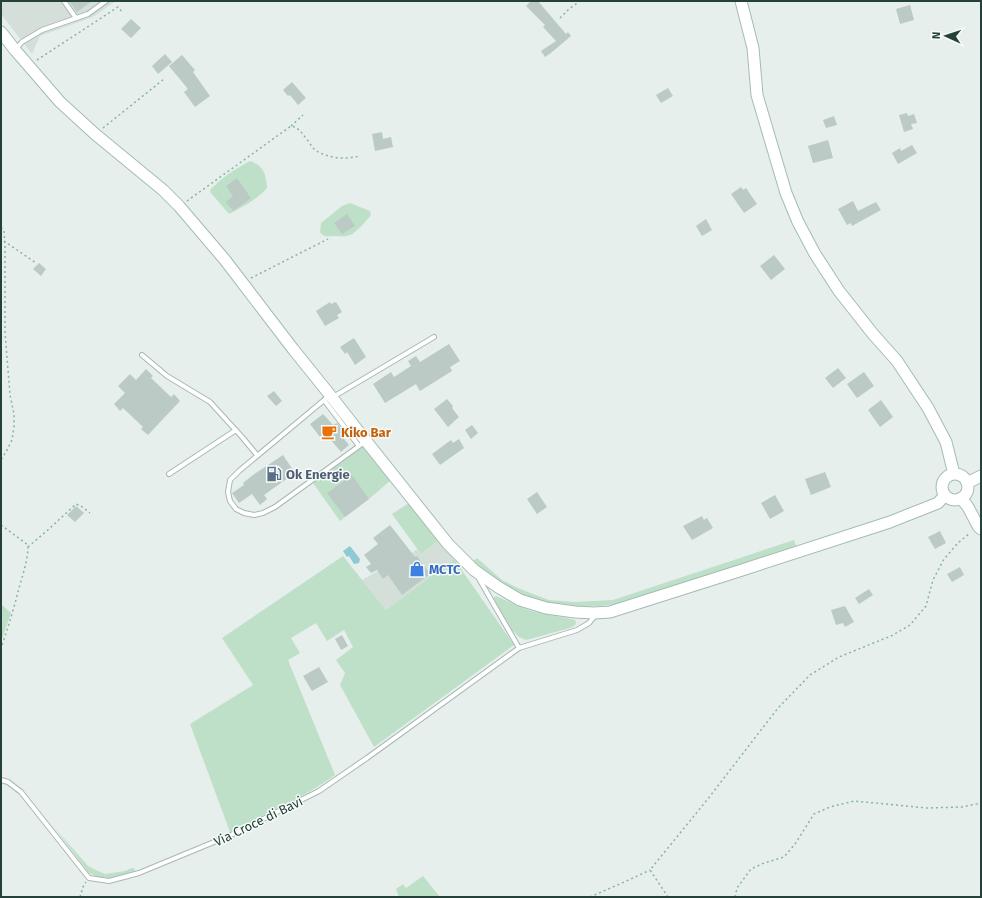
<svg xmlns="http://www.w3.org/2000/svg" width="982" height="898" viewBox="0 0 982 898" font-family="'Fira Sans',sans-serif">
	<style>
		.built { fill: #d4dfda }
		.green { fill: #bfe0c8 }
		.water { fill: #8ec9d4 }
		.building { fill: #bbcac4 }
		.lines { fill: none; stroke-linecap: round; stroke-linejoin: round }
		.lane-casing { stroke: #a8b8b2; stroke-width: 6 }
		.secondary-casing { stroke: #a4bbb3; stroke-width: 13 }
		.path { stroke: #86b3a5; stroke-width: 1.5; stroke-dasharray: 2 3; stroke-linecap: butt }
		.lane { stroke: #fff; stroke-width: 4 }
		.secondary { stroke: #fff; stroke-width: 11 }
		.labels { text-anchor: middle; stroke-width: 3; stroke-linejoin: round; paint-order: stroke }
		.food-label { font-size: 13px; font-weight: bold; fill: #c56008; stroke: #f7fbf9; text-anchor: start }
		.service-label { font-size: 13px; font-weight: bold; fill: #4e5e75; stroke: #f7fbf9; text-anchor: start }
		.shop-label { font-size: 13px; font-weight: bold; fill: #366cbe; stroke: #f7fbf9; text-anchor: start }
		.street-label { font-size: 13px; fill: #24423a; stroke: #f7fbf9 }
	</style>
	<rect width="100%" height="100%" fill="#e6efeb"/>
	<path class="built" d="M1,1H116L93,17L40,36L32,54L1,14Z
		M439,540L454,559L386,610L362,580L389,565L393,569L417,549L421,554Z"/>
	<path class="green" d="M250,161C264,166 266,174 267,188C256,200 243,207 229,214L211,193L210,190C221,178 235,169 250,161Z
		M350,203L370,211L371,215C367,220 356,233 350,235C345,237 340,236 334,236C328,236 324,238 320,232L321,223L342,206Z
		M364,446L391,480L369,499L345,517L340,521L313,483Z
		M409,503L439,540L421,554L392,514Z
		M794,540L796,546L623,603L600,606H566L540,601L518,593L494,579L473,561L477,558L502,580L520,589L549,600L575,602L613,600Z
		M343,556L386,610L454,559L514,645L374,747L340,685L345,673L336,660L353,647L344,630L327,641L316,623L291,638L300,653L288,660L335,775C303,798 266,814 230,832L190,724L253,685L222,638Z
		M496,596C508,601 519,607 531,611C546,615 561,616 575,620L576,623L575,625L570,628L526,640L519,637L512,630L493,598Z
		M1,604L11,613L1,642Z
		M54,827L88,866L98,871L105,874L125,871L132,868H134L135,871L110,878L98,877L89,873Z
		M423,876L440,897H399L396,889L403,884L406,888Z"/>
	<path class="water" d="M350,546L360,559L359,563L354,564L349,556L347,557L343,551Z"/>
	<path class="building" d="M69,1H92L77,12Z
		M531,1H538L566,34L568,32L571,36L551,53L545,57L541,51L556,41L543,27L545,25L526,6Z
		M910,5L914,20L900,24L896,9Z
		M131,19L141,28L131,38L121,29Z
		M165,54L172,62L158,74L152,66Z
		M182,55L195,70L193,72L210,96L195,107L184,92L188,89L169,66Z
		M292,82L306,98L298,105L290,95L288,96L283,90Z
		M668,88L673,96L661,103L656,95Z
		M907,113L908,116L914,114L917,123L911,124L913,129L904,132L899,115Z
		M834,116L837,125L826,128L823,120Z
		M382,132L383,139L391,137L393,147L375,151L372,134Z
		M828,140L833,158L813,163L808,146Z
		M912,145L917,153L898,164L892,153L900,148L901,151Z
		M237,178L251,198L233,211L226,202L233,196L226,186Z
		M741,187L743,190L746,188L757,204L744,213L731,194Z
		M853,201L858,211L876,202L881,210L852,226L851,223L847,225L838,209Z
		M347,214L355,226L342,234L334,223Z
		M706,219L712,230L702,236L696,226Z
		M774,255L785,269L771,280L760,266Z
		M39,263L46,269L41,276L33,269Z
		M330,302L331,304L336,302L342,312L337,315L339,318L325,326L316,311Z
		M354,338L366,357L355,365L347,352L345,354L340,347Z
		M449,344L460,361L450,367L452,371L420,391L416,384L385,403L373,384L391,372L394,377L411,366L408,361L416,356L420,362Z
		M838,368L846,378L833,388L825,378Z
		M146,369L153,376L151,378L171,397L174,394L180,401L148,435L141,429L143,427L123,408L120,411L114,404L125,393L118,386L130,374L136,380Z
		M864,372L874,386L857,398L847,384Z
		M274,391L282,401L276,406L267,396Z
		M447,399L453,406L452,408L459,417L448,427L434,409Z
		M881,400L893,417L880,427L868,410Z
		M323,414L333,425L337,423L344,432L340,434L349,445L341,452L325,433L320,437L310,424Z
		M472,425L478,433L471,439L465,430Z
		M459,439L464,448L440,465L432,454L451,440L453,443Z
		M283,455L295,473L264,495L267,499L260,505L252,494L239,503L232,493L244,485L243,483L253,475Z
		M825,472L831,487L811,495L805,479Z
		M352,475L369,499L345,517L327,493Z
		M537,492L547,507L537,514L527,499Z
		M775,495L784,511L770,519L761,503Z
		M76,506L84,513L75,522L67,515Z
		M702,516L704,520L707,518L713,528L692,540L683,526Z
		M390,525L415,557L417,556L430,574L402,595L388,575L383,579L377,570L371,573L366,567L371,564L364,555L378,544L373,538Z
		M940,531L946,543L935,549L928,537Z
		M960,567L964,575L952,582L947,574Z
		M869,589L873,595L859,604L855,598Z
		M845,606L854,622L845,627L843,623L836,625L831,610Z
		M342,635L348,646L341,650L335,639Z
		M319,667L328,682L312,691L303,676Z"/>
	<g class="lines">
		<g class="lane-casing">
			<path id="lane" d="M64,1L76,18
				M15,50L22,42L42,30L88,14L106,1
				M142,355L167,376L210,402L242,437L257,455
				M329,396L239,471L230,480L228,492L230,501L236,509L244,513L254,515L263,513L275,507L366,441
				M333,397L434,337
				M324,400L359,446
				M169,474L236,430
				M478,577L519,648
				M1,780L8,782L21,792L89,878L109,881L139,873L231,835L319,791L367,758L519,648L577,630L589,623L594,617V614"/>
		</g>
		<g class="secondary-casing">
			<path id="secondary" d="M741,1L753,48L757,95L786,193L798,222L815,254L839,291L873,334L897,361L928,408L946,442L954,474
				M1,32L15,50L60,102L95,134L163,190L179,206L225,260L293,349L330,395L366,441L448,544L474,570L498,587L520,600L546,608L575,612L594,613L610,612L739,571L890,522L938,503L945,495
				M942 487a13 13 0 1 1 26 0a13 13 0 1 1-26 0Z
				M967,483L981,476
				M961,498L968,507L978,526L981,529"/>
		</g>
		<path class="path" d="M560,18L569,9L580,1
			M37,60L118,7L123,13
			M291,126L303,115
			M103,128L164,79
			M187,201L291,126C300,128 303,135 309,142C311,145 313,148 315,150C327,158 345,160 359,156
			M1,227L4,231L5,246V332L10,395L14,414V427L12,440L7,450L1,460
			M4,241L36,263
			M251,278L328,239
			M1,525L28,545C28,560 23,574 19,588C14,608 8,628 1,648
			M28,547L49,529L76,504L81,506L90,513
			M80,897L83,887L86,882
			M590,897L631,879L650,870
			M668,897L650,870L707,800L778,708L810,675L839,657L891,636L910,625L926,606L933,580L944,559L958,543L970,533
			M735,897L737,888L751,869L764,863L784,857L795,844L814,814L830,807L854,801L927,808L962,807L981,803"/>
		<use href="#lane" class="lane"/>
		<use href="#secondary" class="secondary"/>
	</g>
	<defs>
		<g id="cafe-bare" transform="scale(1.2)"><path d="M-5.5-4.5H6V0H3Q3 3.5 0 3.5H-2.5Q-5.5 3.5-5.5 0ZM3-3.2v2h1.7v-2ZM-6 4.5H4V6H-6Z" fill="#e8710a" stroke="#f7fbf9" stroke-width="2.5" paint-order="stroke"/></g>
		<g id="fuel-bare" transform="scale(1.2)"><path d="M-5.5-6h7V0h2V4h1.3V-2.5L3-4.5l.8-.8L6-3V5H2.5V1h-1V6h-7ZM-4.2-4.7v3.2H.2V-4.7Z" fill="#5c6f8a" stroke="#f7fbf9" stroke-width="2.5" paint-order="stroke"/></g>
		<g id="shop-bare" transform="scale(1.2)"><path d="M-5-2.5h2.3a2.7 3.5 0 0 1 5.4 0H5L5.5 6h-11ZM-1.5-2.5h3a1.5 2.3 0 0 0-3 0Z" fill="#3f7fe0" stroke="#f7fbf9" stroke-width="2.5" paint-order="stroke"/></g>
	</defs>
	<g fill-rule="evenodd">
		<use href="#cafe-bare" x="329" y="432"/>
		<use href="#fuel-bare" x="274" y="474"/>
		<use href="#shop-bare" x="417" y="569"/>
	</g>
	<g class="labels">
		<g class="food-label">
			<text x="341" y="437">Kiko Bar</text>
		</g>
		<g class="service-label">
			<text x="286" y="479">Ok Energie</text>
		</g>
		<g class="shop-label">
			<text x="429" y="574">MCTC</text>
		</g>
		<g class="street-label">
			<text transform="translate(258 821) rotate(-26)" y="5">Via Croce di Bavi</text>
		</g>
	</g>
	<rect width="982" height="898" fill="none" stroke="#24423a" stroke-width="4"/>
	<g transform="translate(946 36) rotate(273)" stroke="#f7fbf9" stroke-width="3" paint-order="stroke">
	<path d="M0-3L7 15L0 10L-7 15Z" fill="#24423a"/>
	<text y="-6" font-size="11" font-weight="bold" text-anchor="middle" fill="#24423a">N</text>
	</g>
</svg>
